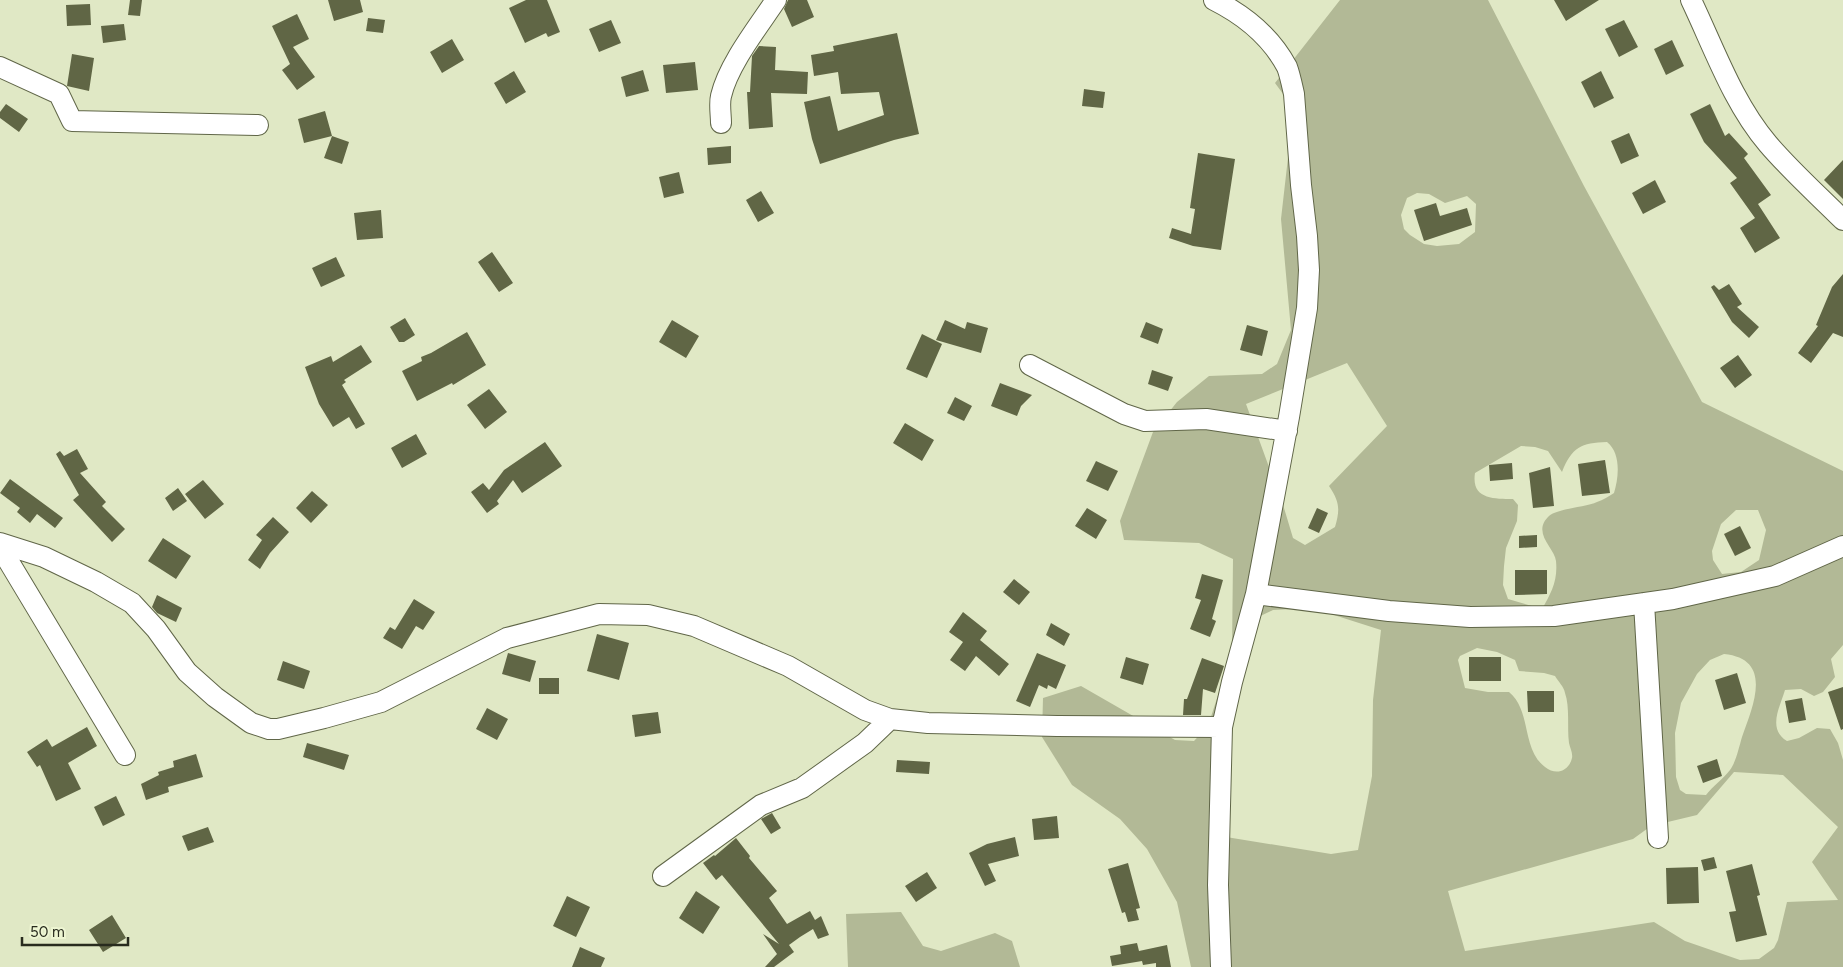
<svg xmlns="http://www.w3.org/2000/svg" width="1843" height="967" viewBox="0 0 1843 967" font-family="Figtree,sans-serif">
	<style>
		.green { fill: #b2b996; fill-rule: evenodd }
		.building { fill: #606645 }
		.lines { fill: none; stroke-linecap: round; stroke-linejoin: round }
		.minor-casing { stroke: #606648; stroke-width: 22 }
		.minor { stroke: #fff; stroke-width: 20 }
	</style>
	<rect width="100%" height="100%" fill="#e0e8c5"/>
	<path class="green" d="M1340,0H1488L1584,186L1702,402L1843,471V645L1831,659L1835,677L1823,692L1814,696L1801,689L1785,690C1780,707 1767,729 1787,741L1799,738L1817,728L1830,729L1838,743L1843,760V967H1191L1177,902L1147,849L1120,819L1072,785L1042,737L1043,698L1081,686L1175,740L1194,741L1208,726L1232,652L1233,559L1199,543L1124,540L1120,521L1153,432L1177,402L1209,376L1262,374L1277,364L1291,330L1281,219L1290,140L1286,98L1275,83ZM1417,193L1429,194L1445,203L1467,196L1476,204L1475,232L1459,244L1437,246L1424,244L1410,235L1404,229L1401,215L1407,198ZM1347,363L1387,426L1329,486C1340,502 1340,510 1335,527L1305,545L1293,538L1284,508L1246,404ZM1607,442C1621,453 1619,477 1614,493C1609,496 1603,500 1597,502C1586,507 1556,509 1549,516C1531,533 1555,548 1556,561C1558,581 1551,593 1542,609L1508,599L1503,585L1504,566L1506,548L1517,521L1518,505L1513,499C1493,499 1471,499 1475,473L1521,446L1535,447L1548,451L1562,472C1572,447 1581,443 1607,442ZM1736,510H1758L1766,530L1759,560L1741,572L1722,574L1713,560L1712,551L1721,524ZM1312,608L1381,630L1373,700L1372,776L1358,850L1331,854L1220,836L1221,748L1256,618L1273,610ZM1477,648L1497,652L1515,660L1519,671L1544,673L1555,676C1558,681 1564,687 1565,693C1570,707 1567,728 1569,743C1570,748 1573,753 1572,758C1569,771 1556,776 1545,767C1521,749 1532,711 1509,692H1488L1465,688L1458,660L1460,656ZM1724,654C1774,659 1753,706 1742,737C1739,747 1736,762 1730,770C1723,779 1713,786 1706,795L1686,794L1680,790L1676,777L1675,733L1681,703L1697,674L1710,660ZM1734,772L1783,775L1838,827L1812,862L1838,900L1787,902L1778,940L1774,948L1759,959L1740,960L1685,941L1654,922L1465,951L1448,891L1633,839L1651,826L1697,815Z
		M901,912L923,946L941,951L995,933L1012,941L1020,967H848L846,914Z"/>
	<path class="building" d="M130,0H142L140,16L128,15Z
		M328,0H360L363,12L334,21Z
		M526,0H547L560,32L548,37L546,33L525,43L509,8Z
		M788,0H807L814,17L792,27L784,9Z
		M1554,0H1599L1566,21Z
		M90,4L91,25L67,26L66,5Z
		M297,14L309,39L293,47L315,77L297,90L282,70L290,64L272,26Z
		M368,18L385,20L383,33L366,31Z
		M611,20L621,43L599,52L589,29Z
		M1624,20L1638,47L1619,57L1605,29Z
		M124,24L126,40L103,43L101,26Z
		M897,33L919,134L894,140L820,164L812,139L804,102L830,96L838,131L884,115L879,92L841,94L838,72L814,76L811,55L834,51L833,46Z
		M452,39L464,60L442,73L430,52Z
		M1672,40L1684,66L1666,75L1654,49Z
		M759,46L776,47L775,70L808,72L807,94L771,93L773,127L749,129L747,92H750L752,56Z
		M72,54L94,58L89,91L67,86Z
		M695,62L698,90L666,93L663,65Z
		M643,70L649,91L626,97L621,77Z
		M514,71L526,92L506,104L494,83Z
		M1601,71L1614,98L1594,108L1581,82Z
		M1084,89L1105,92L1103,108L1082,106Z
		M6,104L28,119L19,132L0,118V112Z
		M1710,104L1725,136L1729,133L1748,154L1744,158L1771,195L1758,204L1780,238L1755,253L1740,228L1755,218L1730,183L1737,178L1704,142L1690,114Z
		M325,111L332,136L304,143L298,119Z
		M1629,133L1639,156L1621,164L1611,141Z
		M332,136L349,142L342,164L324,158Z
		M731,146V163L708,165L707,148Z
		M1198,153L1235,159L1221,250L1193,246L1169,238L1172,228L1191,234L1195,209L1190,208Z
		M1843,160V199L1824,180Z
		M679,172L684,193L664,198L659,177Z
		M1655,180L1666,202L1643,214L1632,193Z
		M761,191L774,213L758,222L746,200Z
		M1436,203L1440,216L1467,208L1472,225L1424,241L1414,210Z
		M381,210L383,238L357,240L354,213Z
		M492,252L513,283L499,292L478,262Z
		M336,257L345,276L321,287L312,268Z
		M1843,274V337L1833,333L1811,363L1798,353L1818,326L1816,325L1832,287Z
		M1729,284L1742,304L1737,307L1759,327L1749,338L1732,322L1711,287L1714,285L1719,290Z
		M405,318L415,335L404,342H399L390,327Z
		M672,320L699,336L686,358L659,342Z
		M945,320L965,329L967,322L988,328L981,353L936,340Z
		M1146,322L1163,329L1158,344L1140,337Z
		M1247,325L1268,331L1262,356L1240,350Z
		M467,332L486,365L453,385L452,383L417,401L402,371L422,361L421,357L431,353Z
		M922,334L942,344L927,378L906,369Z
		M361,345L372,362L344,380L346,382L342,385L365,424L356,429L349,417L333,427L319,404L305,367L331,356L333,362Z
		M1738,355L1752,375L1735,388L1720,368Z
		M1152,370L1173,377L1168,391L1148,384Z
		M1000,383L1032,395L1021,406L1017,416L991,406Z
		M489,389L507,412L485,429L467,405Z
		M955,397L972,406L964,421L947,413Z
		M905,423L934,440L922,461L893,443Z
		M416,434L427,454L402,468L391,448Z
		M545,442L562,466L522,493L513,480L497,501L499,504L487,513L471,492L483,483L489,490L504,470Z
		M77,449L88,469L80,473L106,502L102,506L125,529L112,542L73,500L79,495L56,454L60,451L64,456Z
		M1605,460L1610,493L1582,496L1578,464Z
		M1096,461L1118,471L1108,491L1086,481Z
		M1512,463L1513,479L1490,481L1489,465Z
		M1550,467L1554,506L1533,508L1529,473Z
		M10,479L63,518L55,528L37,514L30,523L17,512L20,508L0,493Z
		M203,480L224,504L205,519L185,494Z
		M178,488L187,501L173,511L165,498Z
		M312,491L328,505L311,523L296,508Z
		M1087,508L1107,520L1096,539L1075,526Z
		M1317,508L1328,513L1319,533L1308,528Z
		M273,517L289,532L270,553L260,569L248,560L262,540L256,535Z
		M1740,526L1751,548L1735,556L1724,534Z
		M1537,535V547L1519,548V536Z
		M163,538L191,556L176,579L148,561Z
		M1515,570H1547V594L1515,595Z
		M1202,574L1223,580L1212,619L1216,621L1210,637L1190,629L1201,600L1195,598Z
		M1014,579L1030,592L1019,605L1003,592Z
		M157,595L182,608L176,622L157,613L152,607Z
		M414,599L435,612L423,630L416,626L402,649L383,638L390,627L395,630Z
		M963,612L987,631L980,640L1009,664L999,676L976,656L965,671L950,660L963,642L949,632Z
		M1051,623L1070,634L1064,646L1046,635Z
		M597,634L629,643L619,680L587,671Z
		M508,653L536,661L530,682L502,674Z
		M1037,653L1066,665L1056,689L1048,685L1047,689L1039,685L1030,707L1016,701Z
		M1126,657L1149,664L1143,685L1120,678Z
		M1469,657H1501V681H1469Z
		M1202,658L1224,666L1215,693L1203,689L1201,715H1183L1184,699H1187Z
		M283,661L310,671L304,689L277,680Z
		M1737,673L1746,703L1724,710L1715,680Z
		M539,678H559V694H539Z
		M1843,687V729L1841,730L1828,692Z
		M1527,691H1554V712H1528Z
		M1802,698L1806,720L1789,723L1785,701Z
		M487,708L508,719L497,740L476,729Z
		M658,712L661,733L635,737L632,715Z
		M87,727L97,746L68,763L81,789L56,801L40,765L37,767L27,752L47,739L52,747Z
		M307,743L349,755L344,770L303,757Z
		M196,754L203,777L168,787L169,792L146,800L141,784L159,775L158,772L174,767L173,761Z
		M1717,759L1722,776L1703,783L1697,766Z
		M897,760L930,762L929,774L896,772Z
		M116,796L125,815L103,826L94,807Z
		M772,813L781,828L771,834L761,819Z
		M1057,816L1059,838L1034,840L1032,819Z
		M208,827L214,842L188,851L182,836Z
		M1015,837L1019,856L988,864L996,881L985,886L969,853L987,844Z
		M736,838L750,856L749,858L777,891L769,898L787,924L810,911L815,920L821,916L829,935L818,939L813,929L800,937L789,945L794,952L774,967H765L777,954L763,934L779,944L722,875L716,880L703,863L714,855L715,856Z
		M1714,857L1717,868L1704,871L1701,860Z
		M1128,863L1140,908L1136,909L1139,920L1128,922L1125,912L1122,913L1108,869Z
		M1752,864L1760,895L1757,896L1767,935L1736,942L1729,912L1736,911L1726,871Z
		M1698,867L1699,903L1667,904L1666,868Z
		M927,872L937,888L916,902L905,886Z
		M696,891L720,907L703,934L679,918Z
		M567,896L590,907L576,937L553,926Z
		M112,915L126,938L103,952L89,930Z
		M1137,943L1139,951L1167,945L1171,967H1156V963L1143,965L1142,961L1112,966L1110,956L1121,954L1120,946Z
		M580,947L605,958L601,967H572Z"/>
	<g class="lines">
		<g class="minor-casing">
			<path id="minor" d="M1214,0C1244,15 1271,37 1287,67C1290,75 1292,85 1294,94L1301,185L1307,236L1309,270L1307,308L1289,417L1256,594L1232,682L1222,727L1218,885L1221,967
				M1691,0C1714,48 1733,103 1768,144C1791,171 1818,195 1843,220
				M0,67L59,94L72,121L258,125
				M721,123C721,115 719,104 721,96C728,65 758,27 776,0
				M1030,365L1124,414L1145,421L1206,419L1287,431
				M0,543L44,557L96,582L132,603L156,629L187,672L215,697L251,723L269,729H278L324,718L381,702L507,638L599,614L648,615L694,626L788,666L865,710L890,719L928,723L1057,726L1222,727
				M0,547L125,755
				M1256,594L1389,611L1470,617L1554,616L1673,599L1775,576L1843,546
				M1644,603L1658,838
				M663,876L761,805L802,788L865,743L890,719"/>
		</g>
		<use href="#minor" class="minor"/>
	</g>
	<path d="M22 937v8h106v-8" fill="none" stroke="#282b1e" stroke-width="2.5"/>
	<text x="30" y="937" font-size="15" fill="#282b1e" stroke="#edf5d2" stroke-width="4" paint-order="stroke">50 m</text>
</svg>
